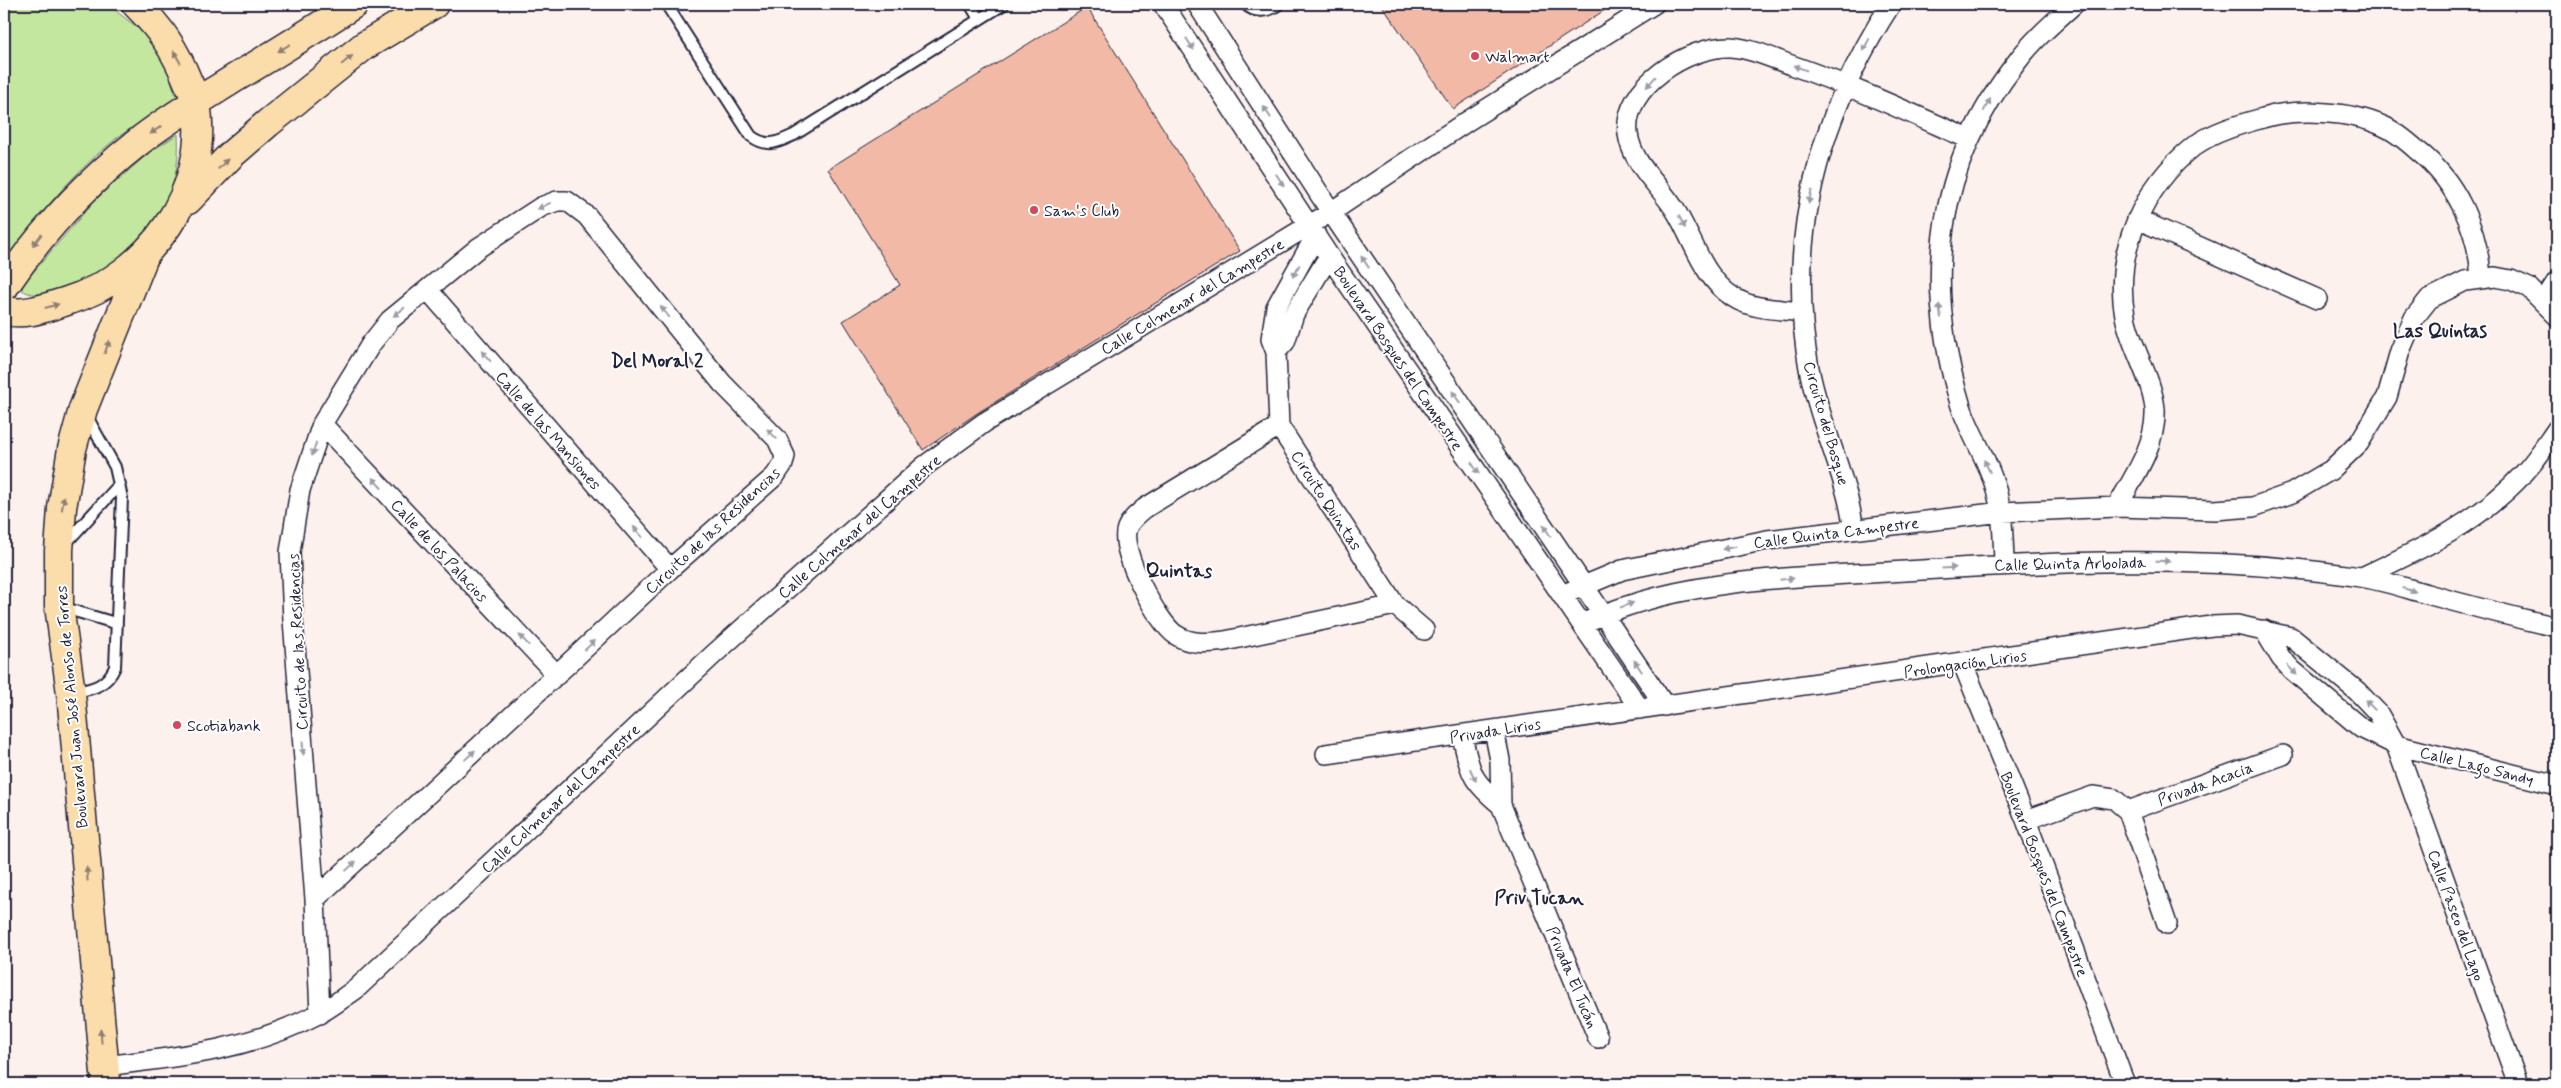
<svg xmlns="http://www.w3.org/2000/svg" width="2561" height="1088" viewBox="0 0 2561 1088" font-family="Mynerve,sans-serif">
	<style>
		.green { fill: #c4e7a0; stroke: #73846e }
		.building { fill: #f1b9a6; stroke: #22223b }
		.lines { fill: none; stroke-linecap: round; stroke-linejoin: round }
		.service-casing { stroke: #22223b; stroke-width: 14 }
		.minor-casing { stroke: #22223b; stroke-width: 22 }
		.primary-casing { stroke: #22223b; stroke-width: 31 }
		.service { stroke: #fff; stroke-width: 10 }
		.minor { stroke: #fff; stroke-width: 19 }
		.primary { stroke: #fbdcab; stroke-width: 28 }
		.oneway { fill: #9c9ca7 }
		.oneway2 { fill: #8e7f73 }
		.poi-dot { fill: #d1495b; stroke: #fff; stroke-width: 2 }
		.labels { text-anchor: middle; stroke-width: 4; stroke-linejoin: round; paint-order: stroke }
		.poi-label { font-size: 16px; fill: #22223b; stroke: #fff; text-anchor: start }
		.street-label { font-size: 16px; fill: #22223b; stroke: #fff }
		.quarter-label { font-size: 19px; font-weight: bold; fill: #22223b; stroke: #fff }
	</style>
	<rect width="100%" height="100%" fill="#fcf1ed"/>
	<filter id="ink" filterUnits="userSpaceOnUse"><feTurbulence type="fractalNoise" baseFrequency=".02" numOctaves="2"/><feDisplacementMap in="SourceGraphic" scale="10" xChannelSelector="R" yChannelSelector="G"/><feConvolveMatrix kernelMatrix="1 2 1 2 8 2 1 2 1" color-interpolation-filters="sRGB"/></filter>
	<g filter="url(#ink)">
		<path class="green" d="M4,4H107L143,32L158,53L168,71L177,99C157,114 133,125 113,141C70,176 37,217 4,262Z
			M178,134C182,195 151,241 102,274C93,280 80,283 70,286C56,291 34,299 22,290L23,284L96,199L150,152Z"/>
		<path class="building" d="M1381,4H1614L1453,109Z
			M1087,7L1240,251L979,412L923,450L843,321L900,285L828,169Z"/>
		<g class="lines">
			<g class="service-casing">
				<path id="service" d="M666,4L751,136C767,148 777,143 794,135L1004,4
					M970,4L979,19
					M1245,4C1255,14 1268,12 1279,4
					M65,544L120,484
					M61,607L115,623
					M71,693C92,689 106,687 115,667L122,498L115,467L86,415"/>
			</g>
			<g class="minor-casing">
				<path id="minor" d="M1163,4L1329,256L1640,709
					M1197,4L1331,212L1665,706
					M2137,219L2317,299
					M1316,235L1276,307L1271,339L1276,352L1279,426L1395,605L1424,630
					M428,290L670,569
					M2544,301L2557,281
					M1802,312C1779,309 1753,310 1733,297C1704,279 1694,242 1677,213C1662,187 1632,165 1628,134C1622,86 1689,46 1730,47C1750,48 1772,58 1791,65C1852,86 1910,113 1969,139
					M1276,352L1285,342L1294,314L1329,256
					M322,424L557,675
					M1279,426L1145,508C1138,514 1130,520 1127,528C1118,549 1158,624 1176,635C1191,645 1208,643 1225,641L1395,605
					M2117,507C2133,478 2157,444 2155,409C2152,377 2131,348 2125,316C2113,252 2144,186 2194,146C2213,132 2241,124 2263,118C2296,108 2351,111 2383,126C2395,131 2408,142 2418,151C2456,181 2478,229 2481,277
					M1854,529C1851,514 1849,499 1844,485C1833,446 1816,408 1809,368C1785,237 1820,114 1891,4
					M2004,564C2003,531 2003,503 1990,472C1981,448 1967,427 1960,403C1923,280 1936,166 2016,63C2032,41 2054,22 2074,4
					M2362,577C2422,549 2480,522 2525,472C2537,459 2547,443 2557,429
					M1562,595L1622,570L1767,540L2002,512L2117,507L2215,510L2253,507L2292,493L2331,470L2359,443L2387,397L2400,351L2414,318L2429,299L2465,281L2495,277L2511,280L2529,288L2557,316
					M1582,624C1676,579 1785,578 1888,572C2045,562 2204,553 2360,577C2382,580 2405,588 2427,594C2470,606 2514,617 2557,627
					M2264,630L2281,658L2292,670L2361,728L2396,745L2557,785
					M1963,664L2026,820L2125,1084
					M1494,730L1500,760L1501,805L1598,1038
					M1462,736C1471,774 1470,779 1501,805
					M1326,754L2212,626L2237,625L2291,637L2357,691L2378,713L2396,745L2518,1084
					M2128,811L2283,755
					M2026,820L2093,796L2114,799L2128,811L2167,924
					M315,899L670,569L775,476L783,464L785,456L777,439L722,383L587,216L567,201H557L541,207L478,248L390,320L371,344L322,424L300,490L290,552L293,620L315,899L320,1014
					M104,1066C180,1057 249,1050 318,1014C331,1008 344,997 356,989L713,655L923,467L985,422L1331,212L1466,122L1654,4"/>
			</g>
			<g class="primary-casing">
				<path id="primary" d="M188,200L231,155L268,123L364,46L434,4
					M4,287C41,232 85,184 137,143C168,118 202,99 235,78C275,54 315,29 354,4
					M4,310C23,317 48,307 67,301C149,276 211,190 196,103C195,96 191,88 188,82C175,49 160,28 136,4
					M106,1084L71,693L59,606V551L62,508L72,449L83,409L145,254"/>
			</g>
			<use href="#service" class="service"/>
			<use href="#minor" class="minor"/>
			<use href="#primary" class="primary"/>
		</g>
		<defs><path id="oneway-solid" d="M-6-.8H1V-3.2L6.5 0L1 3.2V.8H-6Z" transform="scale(1.25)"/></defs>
		<g class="oneway">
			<use href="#oneway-solid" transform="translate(1190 44) rotate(57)"/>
			<use href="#oneway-solid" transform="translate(1866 45) rotate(118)"/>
			<use href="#oneway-solid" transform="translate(1800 68) rotate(-161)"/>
			<use href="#oneway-solid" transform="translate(1651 82) rotate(131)"/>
			<use href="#oneway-solid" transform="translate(1987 105) rotate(-62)"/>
			<use href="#oneway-solid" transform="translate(1267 112) rotate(-123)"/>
			<use href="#oneway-solid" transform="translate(1280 180) rotate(57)"/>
			<use href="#oneway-solid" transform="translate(1810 197) rotate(103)"/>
			<use href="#oneway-solid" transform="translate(544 206) rotate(154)"/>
			<use href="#oneway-solid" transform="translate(1682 222) rotate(63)"/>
			<use href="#oneway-solid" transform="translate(1365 262) rotate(-124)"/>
			<use href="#oneway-solid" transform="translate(1296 271) rotate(119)"/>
			<use href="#oneway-solid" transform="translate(1940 311) rotate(-98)"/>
			<use href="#oneway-solid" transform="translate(399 312) rotate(142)"/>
			<use href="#oneway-solid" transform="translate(665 312) rotate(-129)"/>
			<use href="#oneway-solid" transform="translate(486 356) rotate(-131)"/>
			<use href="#oneway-solid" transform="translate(1456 397) rotate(-124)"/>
			<use href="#oneway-solid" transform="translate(772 434) rotate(-134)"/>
			<use href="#oneway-solid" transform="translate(314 449) rotate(108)"/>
			<use href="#oneway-solid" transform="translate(1987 466) rotate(-115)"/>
			<use href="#oneway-solid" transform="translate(1475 468) rotate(56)"/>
			<use href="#oneway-solid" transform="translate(377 483) rotate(-133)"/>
			<use href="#oneway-solid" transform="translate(1547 531) rotate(-124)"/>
			<use href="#oneway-solid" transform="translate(638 532) rotate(-131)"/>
			<use href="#oneway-solid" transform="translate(1729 548) rotate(169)"/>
			<use href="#oneway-solid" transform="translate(2163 561) rotate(2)"/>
			<use href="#oneway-solid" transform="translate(1949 568) rotate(-4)"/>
			<use href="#oneway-solid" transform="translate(1787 579) rotate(-6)"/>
			<use href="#oneway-solid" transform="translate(2409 590) rotate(15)"/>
			<use href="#oneway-solid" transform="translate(1627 605) rotate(-20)"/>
			<use href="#oneway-solid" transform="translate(524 640) rotate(-133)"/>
			<use href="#oneway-solid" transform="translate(590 645) rotate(-43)"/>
			<use href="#oneway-solid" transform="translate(1638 666) rotate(-124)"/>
			<use href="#oneway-solid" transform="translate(2292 670) rotate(46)"/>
			<use href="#oneway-solid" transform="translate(2370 705) rotate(-134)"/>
			<use href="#oneway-solid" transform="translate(303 748) rotate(86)"/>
			<use href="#oneway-solid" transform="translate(470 755) rotate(-43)"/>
			<use href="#oneway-solid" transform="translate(1473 775) rotate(65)"/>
			<use href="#oneway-solid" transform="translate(351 866) rotate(-43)"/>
		</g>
		<g class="oneway2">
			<use href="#oneway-solid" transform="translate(284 48) rotate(148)"/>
			<use href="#oneway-solid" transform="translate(177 57) rotate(-119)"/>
			<use href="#oneway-solid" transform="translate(347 60) rotate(-39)"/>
			<use href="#oneway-solid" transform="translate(156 130) rotate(146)"/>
			<use href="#oneway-solid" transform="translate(223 164) rotate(-46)"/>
			<use href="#oneway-solid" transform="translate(37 240) rotate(128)"/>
			<use href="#oneway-solid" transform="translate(52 306) rotate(-16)"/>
			<use href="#oneway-solid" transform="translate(107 347) rotate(-69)"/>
			<use href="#oneway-solid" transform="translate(63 503) rotate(-81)"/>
			<use href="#oneway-solid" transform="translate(87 874) rotate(-95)"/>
			<use href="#oneway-solid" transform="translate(101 1036) rotate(-95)"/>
		</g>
	</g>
	<g class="poi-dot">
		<circle cx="1475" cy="56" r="5"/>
		<circle cx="1034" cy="210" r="5"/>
		<circle cx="177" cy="725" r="5"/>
	</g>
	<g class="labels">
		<g class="poi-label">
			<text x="1485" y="62">Walmart</text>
			<text x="1044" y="216">Sam's Club</text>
			<text x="187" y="731">Scotiabank</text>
		</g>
		<g class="street-label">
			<text transform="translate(1192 296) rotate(-31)" y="6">Calle Colmenar del Campestre</text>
			<text transform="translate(1399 358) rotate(56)" y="6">Boulevard Bosques del Campestre</text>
			<text transform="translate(1827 423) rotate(74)" y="6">Circuito del Bosque</text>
			<text transform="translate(549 430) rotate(49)" y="6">Calle de las Mansiones</text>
			<text transform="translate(1327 500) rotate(57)" y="6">Circuito Quintas</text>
			<text transform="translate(859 526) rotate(-41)" y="6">Calle Colmenar del Campestre</text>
			<text transform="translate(712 530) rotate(-43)" y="6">Circuito de las Residencias</text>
			<text transform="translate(1836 532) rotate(-7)" y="6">Calle Quinta Campestre</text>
			<text transform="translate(440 550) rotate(47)" y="6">Calle de los Palacios</text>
			<text transform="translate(2070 563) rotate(-1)" y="6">Calle Quinta Arbolada</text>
			<text transform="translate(297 642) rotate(-93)" y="6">Circuito de las Residencias</text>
			<text transform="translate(1965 663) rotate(-8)" y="6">Prolongación Lirios</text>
			<text transform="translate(71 707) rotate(-95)" y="6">Boulevard Juan José Alonso de Torres</text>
			<text transform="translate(1495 730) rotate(-9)" y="6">Privada Lirios</text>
			<text transform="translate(2477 765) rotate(14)" y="6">Calle Lago Sandy</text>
			<text transform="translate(2205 783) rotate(-20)" y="6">Privada Acacia</text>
			<text transform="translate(560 798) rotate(-43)" y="6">Calle Colmenar del Campestre</text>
			<text transform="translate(2045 874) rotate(69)" y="6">Boulevard Bosques del Campestre</text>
			<text transform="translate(2457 915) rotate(70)" y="6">Calle Paseo del Lago</text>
			<text transform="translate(1573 977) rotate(67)" y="6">Privada El Tucán</text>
		</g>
		<g class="quarter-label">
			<text x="2440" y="337">Las Quintas</text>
			<text x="657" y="367">Del Moral 2</text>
			<text x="1179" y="577">Quintas</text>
			<text x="1539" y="904">Priv Tucan</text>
		</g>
	</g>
	<rect width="2561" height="1088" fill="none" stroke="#fff" stroke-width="20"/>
	<rect x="10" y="10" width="2541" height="1068" fill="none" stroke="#22223b" stroke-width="2" filter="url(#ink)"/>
</svg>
